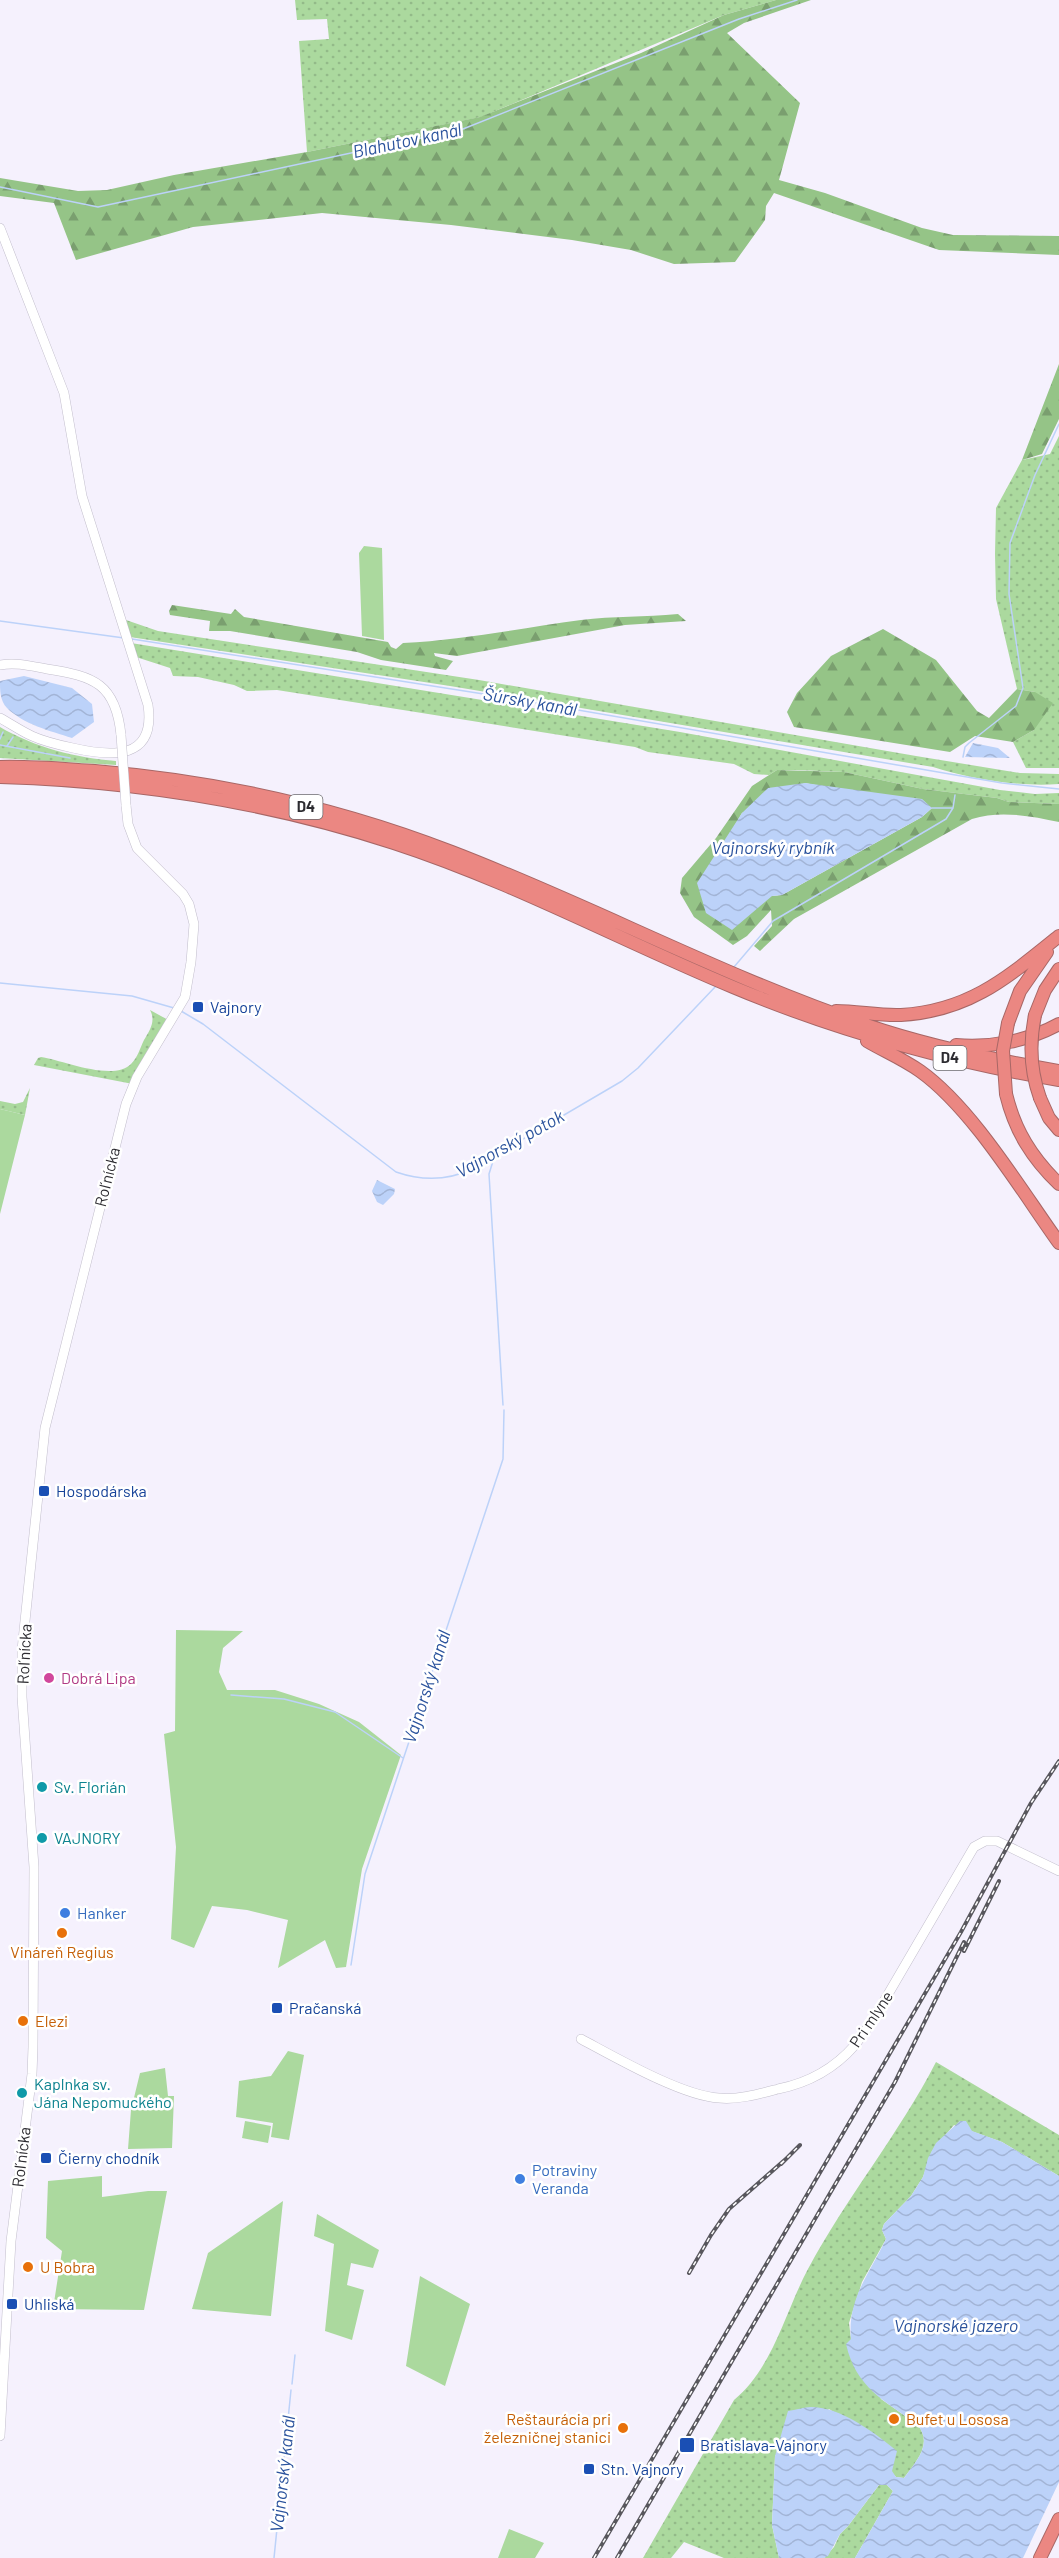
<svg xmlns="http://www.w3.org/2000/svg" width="1059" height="2558" viewBox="0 0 1059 2558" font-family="Barlow,sans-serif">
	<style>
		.grass { fill: url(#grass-dots) }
		.forest { fill: url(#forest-firs); fill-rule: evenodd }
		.garden { fill: #abd99e }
		.water { fill: url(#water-waves) }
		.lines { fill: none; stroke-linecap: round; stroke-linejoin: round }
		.stream { stroke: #bcd2f9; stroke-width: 1.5 }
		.secondary-casing { stroke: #c2becc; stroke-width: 10 }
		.highway-casing { stroke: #a86766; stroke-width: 14 }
		.secondary { stroke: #fff; stroke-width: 9 }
		.highway { stroke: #eb8782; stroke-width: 12 }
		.rail-casing { stroke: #58575d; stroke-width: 4 }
		.rail { stroke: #fff; stroke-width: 1.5; stroke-dasharray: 4.5; stroke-linecap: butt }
		.secondary-bridge-casing { stroke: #c2becc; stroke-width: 10; stroke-linecap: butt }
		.highway-bridge-casing { stroke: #a86766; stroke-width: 14; stroke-linecap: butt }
		.secondary-bridge { stroke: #fff; stroke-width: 9 }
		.highway-bridge { stroke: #eb8782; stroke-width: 12 }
		.transit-dot { fill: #1a4fb4; stroke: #fff; stroke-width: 2 }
		.hotel-dot { fill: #d1479c; stroke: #fff; stroke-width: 2 }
		.culture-dot { fill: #0f9aa8; stroke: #fff; stroke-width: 2 }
		.shop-dot { fill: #3f7fe0; stroke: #fff; stroke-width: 2 }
		.food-dot { fill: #e8710a; stroke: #fff; stroke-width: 2 }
		.labels { text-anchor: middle; stroke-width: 5; stroke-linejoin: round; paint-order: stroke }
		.shield { fill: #fff; stroke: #6c6b6f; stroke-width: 1.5 }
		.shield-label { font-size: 15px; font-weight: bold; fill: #2d2c31 }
		.transit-label { font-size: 16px; fill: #164399; stroke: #fff; text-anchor: start }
		.street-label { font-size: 16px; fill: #2d2c31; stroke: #fff }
		.hotel-label { font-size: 16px; fill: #b23c85; stroke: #fff; text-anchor: start }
		.culture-label { font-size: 16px; fill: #0d838f; stroke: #fff; text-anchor: start }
		.shop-label { font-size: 16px; fill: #366cbe; stroke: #fff; text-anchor: start }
		.food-label { font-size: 16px; fill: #c56008; stroke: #fff; text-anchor: start }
		.water-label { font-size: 18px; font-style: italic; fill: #2b539d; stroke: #fff }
	</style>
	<defs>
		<pattern id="grass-dots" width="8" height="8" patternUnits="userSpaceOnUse" patternTransform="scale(1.5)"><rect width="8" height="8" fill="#abd99e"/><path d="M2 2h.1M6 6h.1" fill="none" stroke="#93ba89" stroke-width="1.8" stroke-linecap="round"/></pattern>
		<pattern id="forest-firs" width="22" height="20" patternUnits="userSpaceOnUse" patternTransform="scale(1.5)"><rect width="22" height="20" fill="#95c487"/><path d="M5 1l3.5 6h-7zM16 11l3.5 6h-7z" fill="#7a9f6f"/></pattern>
		<pattern id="water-waves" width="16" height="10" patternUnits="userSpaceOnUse" patternTransform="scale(1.5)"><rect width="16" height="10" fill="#bcd2f9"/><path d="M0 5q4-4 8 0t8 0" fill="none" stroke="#a2b4d6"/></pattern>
	</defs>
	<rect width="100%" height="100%" fill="#f5f1fd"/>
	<path class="grass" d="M295,0H776L724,15L481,117L307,152L299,41L329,39L327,19L297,20Z
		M1059,436V768H1026L1013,742L1034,730L1035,692L1017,689L996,599L995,554L996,508L1022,460L1050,454Z
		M126,620L158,631L479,680L916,756L1020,773L1059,774V784C1018,787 971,779 933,767L450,686L130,637Z
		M131,643L680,732L1000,790L1035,794L1059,793V804L1009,802L997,798L923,789L844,772L797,770H777L769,775L754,774L734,764L648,752L635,747L277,690L247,691L234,685L198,677L173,676L170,668L136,657Z
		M0,727C34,747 76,758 116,761V765L0,758Z
		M150,1010L170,1021L133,1084L34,1065L38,1058L41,1057C62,1060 113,1082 131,1064C138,1057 140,1048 144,1040C150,1030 156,1021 150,1010Z
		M30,1088L25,1115L0,1109V1101L15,1104L23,1102Z
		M936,2062L1059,2135V2176L1002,2142L954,2125L932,2151L923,2177L911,2196L884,2224L882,2230L886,2239L862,2282L849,2323L851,2339L881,2399L918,2425C933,2445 916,2461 904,2478L896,2477L841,2416L829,2409L775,2456L772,2525L779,2558H724L684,2542L671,2558H643L734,2400C773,2368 785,2312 808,2269C846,2198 899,2134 936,2062Z
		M879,2485H887L893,2491L855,2558H824L834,2547L840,2534L848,2526Z"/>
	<path class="forest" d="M776,0H811L744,23L727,33L800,103L779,180L825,193L922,228L953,235L1059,236V255L939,250L774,193L766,206L765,220L735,262L674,264L631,250L572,240L451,225L322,213L193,227L76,260L54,203L0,196V178L78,191L107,190L174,175L307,152L480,117L641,53L724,15Z
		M1059,364V419L1042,454L1022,460Z
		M172,605L231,614L235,609L244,617L388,642L391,647L396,649L403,643C463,640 521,628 581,620C613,616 645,617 678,614L686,621L625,625L457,656L434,653L435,656L453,661L446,670L381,660L357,652L230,631H209L210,621L170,615L169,611Z
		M883,629L936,660L977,711L989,718L1017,689L1035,692L1053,703L1034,730L1013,742L975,736L950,752L794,727L787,712L797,693L831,656Z
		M777,770L844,772L923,789L997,798L1009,802L1059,804V822C1031,816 1000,810 972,819L794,919L760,951L754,946L772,926L771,910L747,936L733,945L694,917L680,893L682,878L716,838L752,786ZM805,783L932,808L922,817L782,895L772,896L723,846L742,813Z"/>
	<path class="garden" d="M364,546L382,548L384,640L362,636L359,553Z
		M0,1109L25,1115L0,1214Z
		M176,1630L243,1631L223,1648L219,1672L227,1690H275L319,1704L359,1722L401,1755L362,1869L346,1967L336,1968L325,1940L278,1968L288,1920L247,1910L212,1906L194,1948L171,1939L176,1847L164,1734L175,1731Z
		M288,2051L304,2055L289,2140L271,2137L273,2123L236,2117L239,2081L271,2076Z
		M165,2068L168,2096H174L172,2148L128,2149L131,2110L140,2073Z
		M245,2121L271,2126L268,2143L242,2138Z
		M102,2176V2197L148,2191H167L144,2310L53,2309L62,2251L46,2238L48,2181Z
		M283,2201L271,2316L192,2309L208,2253Z
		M317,2214L379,2250L373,2268L351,2263L347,2285L364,2290L352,2340L325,2331L334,2244L314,2236Z
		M420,2276L470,2304L445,2386L406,2366Z
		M509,2529L544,2543L535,2558H498Z"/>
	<path class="water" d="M24,676L72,688L92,704L94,722L72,738C50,731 23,724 7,708C0,701 0,690 0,681Z
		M973,743L998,748L1010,758L965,757Z
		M805,783L922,799L932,808L922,817L782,895L772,896L732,930L706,913L697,883L742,813L768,788Z
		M377,1180L395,1189L394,1194L383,1205L377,1202L372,1191Z
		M960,2121H966L972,2131L1002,2142L1059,2176V2482L1023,2558H855L893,2491L887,2485H879L848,2526L840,2534L828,2556L824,2558H779L772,2525L775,2456L788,2411C796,2410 804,2407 811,2407C841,2407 875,2433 897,2451L892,2471L896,2477L904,2478C916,2461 933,2445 918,2425C884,2400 856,2388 846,2344L851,2339C847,2299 870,2273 886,2239L882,2230L884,2224L911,2196L923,2177L928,2158L936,2143Z"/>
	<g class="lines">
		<path class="stream" d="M0,187L98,207L463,129L739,19L797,0
			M0,621L124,638
			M132,639L490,695L1002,783L1059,789
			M0,739L3,732
			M0,745L70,758
			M7,746L13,737
			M963,757L965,747L969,743L1016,706L1023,688L1009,594L1010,543L1035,475L1059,424
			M932,808H953
			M734,967L773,921L946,819L953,808L955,795
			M0,983L132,996L174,1008
			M181,1011L203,1024L396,1172C422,1181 447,1181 472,1169L622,1081L638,1068L716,986
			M494,1158L489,1174L503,1405
			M231,1695L284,1699L335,1712L403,1758
			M351,1965L365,1874L503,1459L504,1410
			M292,2384L295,2355
			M274,2558L291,2390"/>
		<g class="secondary-casing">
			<path id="secondary" d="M0,228L64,393L82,496L148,705C156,760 112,757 73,748C59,745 45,742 32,736C21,731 11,724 0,718
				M0,665C16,662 31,666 47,669C94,676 116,684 121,735
				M581,2039C615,2057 682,2096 719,2098C738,2100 759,2094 778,2089C808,2083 835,2068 855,2045L873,2020L974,1847L985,1841H997L1059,1871
				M0,2436L11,2241L32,2074L33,2047L34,1867L22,1697V1650L45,1428L126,1104L137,1077L185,997L191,962L194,924L189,904L183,894L137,848L128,824L126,805"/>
		</g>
		<g class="highway-casing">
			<path id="highway" d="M0,767C32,766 63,769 95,771C217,781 338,808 452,852C593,906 726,978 869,1026C931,1047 995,1060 1059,1071
				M0,777C136,781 265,801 394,843C511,881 620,940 733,987C838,1031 947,1061 1059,1080
				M836,1011C858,1011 879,1016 901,1015C970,1011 1008,977 1059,936
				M1035,1015L1045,990L1059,969
				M1008,1023L1020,991L1047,952
				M867,1041C884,1051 903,1059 920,1071C972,1108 1021,1190 1059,1243
				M956,1045C991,1048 1028,1041 1059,1024
				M1006,1094C1015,1131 1032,1158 1059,1184
				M1040,1098L1049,1118L1059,1130
				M1040,2558L1059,2519"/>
		</g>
		<use href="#secondary" class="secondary"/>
		<use href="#highway" class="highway"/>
		<g class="rail-casing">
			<path id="rail" d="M964,1951L999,1881
				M781,2164L800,2145
				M689,2273L711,2235L729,2209L787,2158
				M594,2558L961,1932L1031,1803L1059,1761
				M617,2558L895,2082L964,1942"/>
		</g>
		<use href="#rail" class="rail"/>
		<g class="secondary-bridge-casing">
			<path id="secondary-bridge" d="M121,735L126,805"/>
		</g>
		<g class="highway-bridge-casing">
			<path id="highway-bridge" d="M1035,1015C1029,1044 1030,1070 1040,1098
				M1006,1094L1003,1051L1008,1023"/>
		</g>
		<use href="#secondary-bridge" class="secondary-bridge"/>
		<use href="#highway-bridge" class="highway-bridge"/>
	</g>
	<g class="transit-dot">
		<rect x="192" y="1001" width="12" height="12" rx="3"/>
		<rect x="38" y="1485" width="12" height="12" rx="3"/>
		<rect x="271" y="2002" width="12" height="12" rx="3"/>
		<rect x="40" y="2152" width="12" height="12" rx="3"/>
		<rect x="6" y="2298" width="12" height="12" rx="3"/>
		<rect x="679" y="2437" width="16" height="16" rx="3"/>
		<rect x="583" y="2463" width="12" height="12" rx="3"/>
	</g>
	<circle class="hotel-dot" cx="49" cy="1678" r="6"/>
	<g class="culture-dot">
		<circle cx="42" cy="1787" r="6"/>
		<circle cx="42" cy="1838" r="6"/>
		<circle cx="22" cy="2093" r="6"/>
	</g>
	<g class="shop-dot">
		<circle cx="65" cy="1913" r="6"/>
		<circle cx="520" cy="2179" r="6"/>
	</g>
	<g class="food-dot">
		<circle cx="62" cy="1933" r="6"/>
		<circle cx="23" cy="2021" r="6"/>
		<circle cx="28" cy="2267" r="6"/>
		<circle cx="894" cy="2419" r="6"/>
		<circle cx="623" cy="2428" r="6"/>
	</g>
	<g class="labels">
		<g class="shield">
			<rect x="289.5" y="795" width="33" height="24" rx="4.5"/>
			<rect x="933.5" y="1046" width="33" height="24" rx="4.5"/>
		</g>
		<g class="shield-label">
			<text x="306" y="812">D4</text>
			<text x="950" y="1063">D4</text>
		</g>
		<g class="transit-label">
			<text x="210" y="1013">Vajnory</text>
			<text x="56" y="1497">Hospodárska</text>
			<text x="289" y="2014">Pračanská</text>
			<text x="58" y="2164">Čierny chodník</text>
			<text x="24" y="2310">Uhliská</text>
			<text x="700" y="2451">Bratislava-Vajnory</text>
			<text x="601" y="2475">Stn. Vajnory</text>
		</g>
		<g class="street-label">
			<text transform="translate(107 1177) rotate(-76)" y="6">Roľnícka</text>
			<text transform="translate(24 1654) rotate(-87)" y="6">Roľnícka</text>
			<text transform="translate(871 2019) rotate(-56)" y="6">Pri mlyne</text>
			<text transform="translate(21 2157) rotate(-83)" y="6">Roľnícka</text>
		</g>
		<g class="hotel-label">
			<text x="61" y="1684">Dobrá Lipa</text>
		</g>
		<g class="culture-label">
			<text x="54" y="1793">Sv. Florián</text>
			<text x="54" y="1844">VAJNORY</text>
			<text x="34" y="2090">Kaplnka sv.<tspan x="34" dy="18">Jána Nepomuckého</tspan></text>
		</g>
		<g class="shop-label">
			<text x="77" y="1919">Hanker</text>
			<text x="532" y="2176">Potraviny<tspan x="532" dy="18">Veranda</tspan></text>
		</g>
		<g class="food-label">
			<text x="62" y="1958" text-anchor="middle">Vináreň Regius</text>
			<text x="35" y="2027">Elezi</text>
			<text x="40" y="2273">U Bobra</text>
			<text x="611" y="2425" text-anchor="end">Reštaurácia pri<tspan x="611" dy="18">železničnej stanici</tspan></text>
			<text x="906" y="2425">Bufet u Lososa</text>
		</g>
		<g class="water-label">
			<text transform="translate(407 141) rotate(-12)" y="6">Blahutov kanál</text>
			<text transform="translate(530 702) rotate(10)" y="6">Šúrsky kanál</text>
			<text x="773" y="854">Vajnorský rybník</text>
			<text transform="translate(510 1144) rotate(-29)" y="6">Vajnorský potok</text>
			<text transform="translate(427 1687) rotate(-72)" y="6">Vajnorský kanál</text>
			<text x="956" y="2332">Vajnorské jazero</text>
			<text transform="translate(283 2474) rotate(-84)" y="6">Vajnorský kanál</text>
		</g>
	</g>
</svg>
